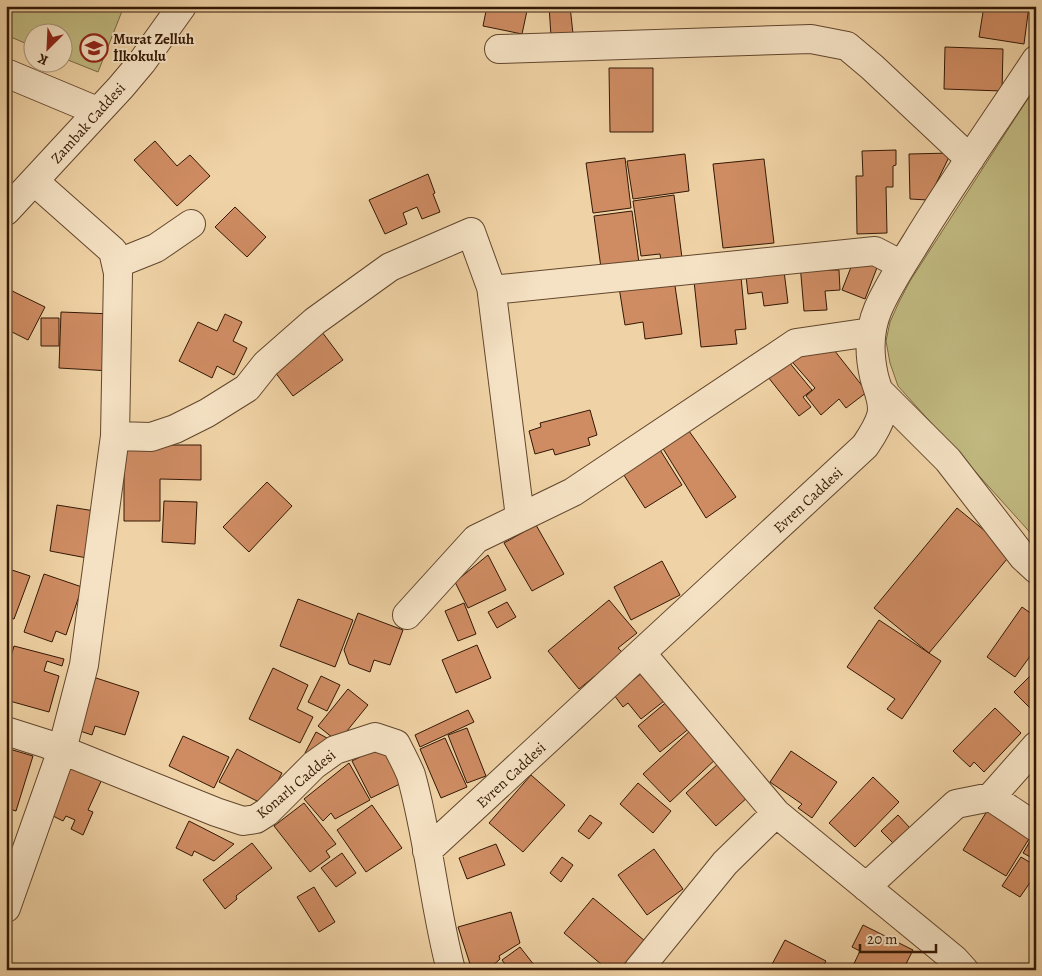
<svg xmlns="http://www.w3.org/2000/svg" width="1042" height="976" viewBox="0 0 1042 976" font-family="Alegreya,serif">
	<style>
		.green { fill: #c1ba81; stroke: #7a6942 }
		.building { fill: #cf8c63; stroke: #331804 }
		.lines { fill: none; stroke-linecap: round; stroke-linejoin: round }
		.minor-casing { stroke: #62462c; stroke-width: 30 }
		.minor { stroke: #f5e2c4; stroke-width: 28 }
		.labels { text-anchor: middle; stroke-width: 4; stroke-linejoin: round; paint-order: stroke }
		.poi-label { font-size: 15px; font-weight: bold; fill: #331804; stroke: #f5e2c4; text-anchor: start }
		.street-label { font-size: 15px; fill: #331804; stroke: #f5e2c4 }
	</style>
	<rect width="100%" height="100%" fill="#efd2a5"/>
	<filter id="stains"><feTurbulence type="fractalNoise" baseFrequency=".004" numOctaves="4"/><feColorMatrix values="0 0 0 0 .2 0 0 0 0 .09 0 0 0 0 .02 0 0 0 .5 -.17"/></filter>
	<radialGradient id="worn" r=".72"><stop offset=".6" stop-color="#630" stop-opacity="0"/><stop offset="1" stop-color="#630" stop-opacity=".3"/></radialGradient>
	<path class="green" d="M6,6H124L98,72L63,58L62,32H32V46L6,35Z
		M1036,86V539L898,386L890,363L886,341L890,322L899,302L910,281Z"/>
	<path class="building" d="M487,6H528L522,34L483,26Z
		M549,6H570L573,34L551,36Z
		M984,6H1029L1024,44L979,37Z
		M945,47L1003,49L1002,91L944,89Z
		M609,68H653V132H610Z
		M155,141L177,166L190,155L210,176L177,206L134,160Z
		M896,150V165L893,166V187H886L887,233L857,234L856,176H863L862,151Z
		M951,153L928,200L910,199L909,154Z
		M685,154L689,191L633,199L627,161Z
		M625,158L631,208L593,213L586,163Z
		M764,159L774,243L723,248L713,164Z
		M428,174L435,193L433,194L440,212L422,219L417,207L403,213L407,224L385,234L369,200Z
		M674,195L682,258L661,261L660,254L641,256L633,201Z
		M235,207L266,237L247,257L215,227Z
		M632,211L639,263L601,268L594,216Z
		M855,257L878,265L865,299L842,290Z
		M828,262L829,270H839L840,290L825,291L827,310L804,311L800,264Z
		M784,271L788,303L764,306L762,292L748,294L746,276Z
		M741,277L746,329L735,330L737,344L701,347L694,281Z
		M674,279L682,334L645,339L643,322L625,325L619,287Z
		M6,288L45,307L28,340L6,329Z
		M61,312L113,314L111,371L59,368Z
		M225,314L242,322L233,341L247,348L234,375L217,366L212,378L179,361L198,322L217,331Z
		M41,318H59V346H41Z
		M319,328L343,360L293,396L269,364Z
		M827,341L867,392L846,408L839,399L821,415L806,396L815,388L787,356Z
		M784,356L812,390L803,397L811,407L799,416L764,372Z
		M590,410L597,435L588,438L590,445L555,455L553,449L535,454L529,431L541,427L540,423Z
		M684,424L736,497L706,518L662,447Z
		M124,445H201V480L160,479V521H124Z
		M657,445L682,485L645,508L620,469Z
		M267,482L292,506L249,552L223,527Z
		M164,501L197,502L195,544L162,542Z
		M57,505L95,511L87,558L50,551Z
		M957,508L1012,553L929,653L874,608Z
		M536,525L564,574L532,591L504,543Z
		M488,555L506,590L468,608L455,582Z
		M662,561L680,595L631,620L614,587Z
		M6,568L30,576L14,619L6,617Z
		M44,574L82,587L66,635L56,631L52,642L24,632Z
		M298,599L353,620L335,667L280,646Z
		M609,600L637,633L618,648L623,653L579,689L548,651Z
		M507,602L516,617L497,628L488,612Z
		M464,603L476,634L458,641L445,611Z
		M1022,607L1036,617V648L1015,677L987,657Z
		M358,613L403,630L390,665L374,660L370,672L349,664L344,650Z
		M879,620L941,661L902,719L887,709L895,699L847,667Z
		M477,645L491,678L456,693L442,660Z
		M14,646L64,659L62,666L47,661L44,671L59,676L49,712L6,700V673Z
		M273,668L308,685L297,709L313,717L300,743L249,719Z
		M1036,670V714L1014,692Z
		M642,673L664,701L641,719L628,703L623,707L614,695Z
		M321,676L340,685L327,711L308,702Z
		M93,677L139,692L125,735L95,726L92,735L77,730Z
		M348,689L368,705L338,742L318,726Z
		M669,700L691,727L660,752L638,726Z
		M995,708L1021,733L984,772L974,762L970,767L953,751Z
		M468,710L474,722L420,747L415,735Z
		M467,728L486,776L467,783L448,735Z
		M692,729L718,757L670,802L643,774Z
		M316,732L336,743L318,760L305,753Z
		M183,736L229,757L214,788L169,766Z
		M445,738L467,787L441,798L420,749Z
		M387,743L406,781L371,798L352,761Z
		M6,748L33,756L16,811L6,808Z
		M237,749L282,773L265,805L219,782Z
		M791,751L837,782L812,818L798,808L802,804L770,782Z
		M71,763L103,777L88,810L93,812L83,835L71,829L75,820L66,816L63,821L49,814Z
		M349,763L370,800L335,819L331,813L323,821L304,799Z
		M719,763L749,796L716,826L686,793Z
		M531,775L565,805L523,852L489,823Z
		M873,777L899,802L855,847L829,823Z
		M638,783L671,811L653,833L620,804Z
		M304,803L336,844L326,851L330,857L310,872L274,826Z
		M372,805L402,848L366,872L337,830Z
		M989,808L1032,834L1006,876L963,850Z
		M590,815L602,823L589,839L578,831Z
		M898,815L910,828L894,844L881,831Z
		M189,821L234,844L214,861L194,851L192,856L176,848Z
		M1032,838L1036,840V860L1023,853Z
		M252,843L272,868L236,896L237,899L225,909L203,880Z
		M496,844L505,865L467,879L459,858Z
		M654,849L683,889L647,915L618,875Z
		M342,853L356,873L336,887L321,868Z
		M562,857L573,865L561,882L550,873Z
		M1021,857L1036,866V874L1020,897L1002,886Z
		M314,887L335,922L319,932L297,897Z
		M593,898L645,941L621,970H608L564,933Z
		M511,912L520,943L499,956L500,959L488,970H472L458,927Z
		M863,925L913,950L903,970H851L860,951L852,947Z
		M785,940L826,961L821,970H769Z
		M520,947L538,970H509L502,960Z"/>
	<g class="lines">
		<g class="minor-casing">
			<path id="minor" d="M499,49L811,39L847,46L872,67L970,159
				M6,73L97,111
				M6,211L121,87L142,62L182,6
				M116,264L156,248L191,224
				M491,286L520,517
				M880,392L948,460L1023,557L1036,569
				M115,436L151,437L175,429L207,413L247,388L266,364L315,321L390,267L471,232L492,290L875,251L902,265
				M407,615L476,539L573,492L796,343L871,332
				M642,654L776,813L954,959L964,970
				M6,731L47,744L216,812L243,821L256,819L267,812L314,765L335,750L375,737L396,744C401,754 407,765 411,775C429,839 434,906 451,970
				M991,797L1036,827
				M427,851L865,446C871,437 878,427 881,416C885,403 877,389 874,376C869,354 869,330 878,309C888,286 902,265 915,244C953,181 996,121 1036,60
				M866,887L956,804L991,797L1036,746
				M6,908L62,750L84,665L115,436L118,273L113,251L34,181
				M638,970L725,863L776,813"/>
		</g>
		<use href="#minor" class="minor"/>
	</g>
	<defs>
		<g id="school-ring" transform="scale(1.4375)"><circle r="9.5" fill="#f5e2c4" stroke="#8f2418" stroke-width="1.5"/><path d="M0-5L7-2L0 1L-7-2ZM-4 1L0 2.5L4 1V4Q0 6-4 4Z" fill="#8f2418"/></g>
	</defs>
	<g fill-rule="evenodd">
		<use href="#school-ring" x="94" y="48"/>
	</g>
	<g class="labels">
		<g class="poi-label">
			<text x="113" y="44">Murat Zelluh<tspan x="113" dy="17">İlkokulu</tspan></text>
		</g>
		<g class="street-label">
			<text transform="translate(88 123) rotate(-48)" y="5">Zambak Caddesi</text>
			<text transform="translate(808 500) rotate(-43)" y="5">Evren Caddesi</text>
			<text transform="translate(511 775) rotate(-43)" y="5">Evren Caddesi</text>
			<text transform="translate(296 784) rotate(-40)" y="5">Konarlı Caddesi</text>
		</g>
	</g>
	<rect width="1042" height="976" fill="none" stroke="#efd2a5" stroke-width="25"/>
	<rect x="8" y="8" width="1027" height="961" fill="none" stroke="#331804" stroke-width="2.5"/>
	<rect x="12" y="12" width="1017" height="951" fill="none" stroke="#331804"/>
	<g transform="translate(48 48) rotate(204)"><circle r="24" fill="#f5e2c4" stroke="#a79177"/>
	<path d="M0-4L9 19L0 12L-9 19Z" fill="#8f2418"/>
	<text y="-8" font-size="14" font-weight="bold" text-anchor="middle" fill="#331804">K</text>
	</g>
	<path d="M860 944v8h76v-8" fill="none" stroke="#331804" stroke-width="2.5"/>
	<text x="867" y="944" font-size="15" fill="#331804" stroke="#f5e2c4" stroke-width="4" paint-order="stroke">20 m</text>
	<rect width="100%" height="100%" filter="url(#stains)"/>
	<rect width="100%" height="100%" fill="url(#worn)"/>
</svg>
